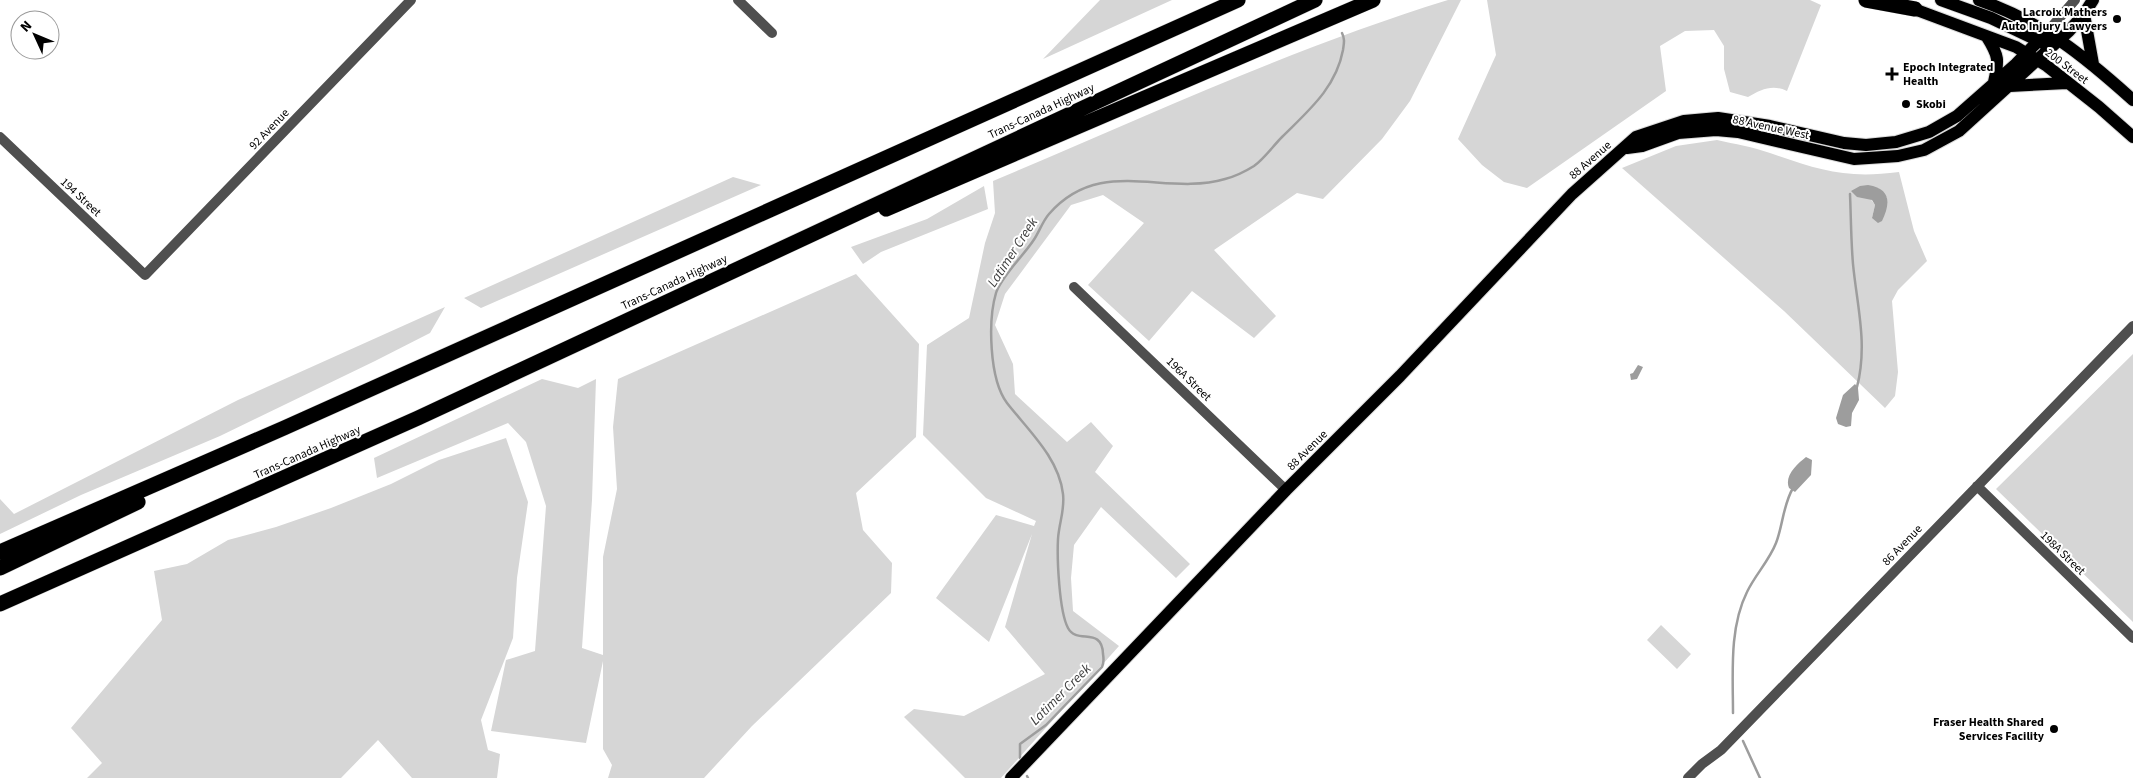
<svg xmlns="http://www.w3.org/2000/svg" width="2133" height="778" viewBox="0 0 2133 778" font-family="'Source Sans 3',sans-serif">
	<style>
		.green { fill: #d6d6d6; fill-rule: evenodd }
		.water { fill: #9d9d9d }
		.lines { fill: none; stroke-linecap: round; stroke-linejoin: round }
		.stream { stroke: #9d9d9d; stroke-width: 2.5 }
		.major-casing { stroke: #dbdbdb; stroke-width: 14 }
		.highway-casing { stroke: #dbdbdb; stroke-width: 16 }
		.minor { stroke: #4f4f4f; stroke-width: 10 }
		.major { stroke: #000; stroke-width: 12 }
		.highway { stroke: #000; stroke-width: 15 }
		.poi-dot { fill: #000; stroke: #fff; stroke-width: 2 }
		.labels { text-anchor: middle; stroke-width: 4; stroke-linejoin: round; paint-order: stroke }
		.poi-label { font-size: 12px; font-weight: bold; fill: #000; stroke: #fff; text-anchor: end }
		.street-label { font-size: 12px; fill: #000; stroke: #fff }
		.water-label { font-size: 14px; font-style: italic; fill: #3e3e3e; stroke: #fff }
	</style>
	<rect width="100%" height="100%" fill="#fff"/>
	<path class="green" d="M1100,0H1172L1043,59Z
		M1448,0H1461L1410,101L1382,139L1323,199L1297,193L1214,250L1276,316L1254,338L1192,291L1149,341L1088,285L1144,223L1103,195L1071,205L1005,294L995,325L1013,364L1015,394L1067,442L1091,422L1113,446L1095,472L1190,564L1176,578L1101,507L1074,545L1071,578L1073,611L1119,646L1001,778H965L904,717L914,709L964,716L1045,674L1005,627L1032,534L989,642L936,598L996,515L1034,526L1036,521L986,498L923,435L927,345L969,318L985,243L995,213L993,181C1143,118 1292,48 1448,0Z
		M1487,0H1810L1821,5L1787,91C1773,84 1761,89 1748,97L1730,92L1724,69V46L1714,30L1685,31L1660,46L1666,91L1527,188L1504,182L1482,165L1458,139L1496,55Z
		M1717,140C1735,144 1753,147 1770,153C1819,170 1845,179 1899,172L1914,231L1927,261L1898,290L1892,301L1898,372L1895,396L1885,408L1784,311L1622,168L1676,146ZM1878,188L1887,198L1872,218L1875,205L1870,198Z
		M733,177L761,185L481,308L464,298Z
		M984,186L988,209L881,252L863,264L851,247L927,219Z
		M856,274L919,344L916,437L856,493L863,530L892,563L891,593L752,726L704,778H608L612,765L603,749V661L586,743L491,731L506,660L535,651L546,506L526,442L508,423L377,478L374,458L542,379L578,388L596,379L592,500L582,648L603,655V557L617,489L613,427L618,379Z
		M445,307L430,333L375,361L220,436L81,495L0,534V499L14,514L238,400Z
		M2133,354V622L1996,489Z
		M506,438L528,502L517,578L513,638L481,720L488,750L500,754L497,778H412L378,740L341,778H87L102,763L71,728L162,620L154,571L187,564L228,540L276,527L331,508L391,484L439,460Z
		M1661,625L1691,654L1677,669L1647,640Z"/>
	<path class="water" d="M1868,185C1892,189 1890,204 1882,221L1878,223L1872,218L1875,205L1872,200L1857,197L1851,191L1860,186Z
		M1638,365L1643,367L1637,379L1631,380L1630,374L1633,373Z
		M1855,384L1858,388L1859,400L1852,413L1851,426L1846,427L1838,424L1836,418L1843,395Z
		M1806,457L1812,460L1811,475L1795,492L1789,488C1784,476 1797,464 1806,457Z"/>
	<g class="lines">
		<path class="stream" d="M1850,194C1851,218 1851,241 1853,264C1857,306 1868,344 1857,387
			M1733,713C1733,674 1729,628 1747,592C1755,575 1769,561 1776,543C1783,525 1783,505 1793,488
			M1743,741L1760,778
			M1020,758V744L1046,725L1102,667C1104,663 1104,660 1103,654C1102,626 1077,645 1068,628C1059,611 1057,558 1058,539C1059,523 1065,510 1063,494C1059,458 1028,430 1007,403C989,379 988,320 996,293C1001,277 1023,256 1033,241C1039,233 1042,222 1049,214C1101,155 1164,197 1225,179C1233,177 1246,171 1254,166C1264,159 1273,146 1282,137C1308,111 1336,88 1343,50C1344,43 1345,39 1342,33
			M1027,776L1028,778"/>
		<g class="major-casing">
			<path id="major" d="M1941,0L1991,18L2045,44
				M1979,0C2043,22 2084,56 2133,100
				M1906,6L2016,47L2047,66L2099,107L2133,137
				M2084,14L2093,64
				M1987,37C1999,56 1999,60 1994,82
				M2010,86L2067,83
				M1627,148L1642,146L1678,133L1716,130L1738,132L1854,159L1898,156L1924,150L1959,131L2069,31L2084,14L2093,0
				M1011,778L1286,490L1400,376L1572,194L1636,137L1684,121L1718,118L1770,126L1844,143L1866,145L1896,142L1929,132L1957,116L2016,64L2048,31"/>
		</g>
		<g class="highway-casing">
			<path id="highway" d="M1866,0L1915,9
				M886,209L1373,0
				M0,552L284,428L1238,0
				M0,568L138,502
				M0,604L418,418L1315,0"/>
		</g>
		<path class="minor" d="M738,0L772,33
			M2048,31L2075,0
			M0,137L145,275L411,0
			M1074,287L1286,490
			M1977,486L2133,638
			M1688,778L1702,764L1721,750L2133,326"/>
		<use href="#major" class="major"/>
		<use href="#highway" class="highway"/>
	</g>
	<g class="poi-dot">
		<circle cx="2117" cy="19" r="5"/>
		<path d="M1889.5 66.5h5v5h5v5h-5v5h-5v-5h-5v-5h5z"/>
		<circle cx="1906" cy="104" r="5"/>
		<circle cx="2054" cy="729" r="5"/>
	</g>
	<g class="labels">
		<g class="poi-label">
			<text x="2107" y="16">Lacroix Mathers<tspan x="2107" dy="14">Auto Injury Lawyers</tspan></text>
			<text x="1903" y="71" text-anchor="start">Epoch Integrated<tspan x="1903" dy="14">Health</tspan></text>
			<text x="1916" y="108" text-anchor="start">Skobi</text>
			<text x="2044" y="726">Fraser Health Shared<tspan x="2044" dy="14">Services Facility</tspan></text>
		</g>
		<g class="street-label">
			<text transform="translate(2067 66) rotate(37)" y="4">200 Street</text>
			<text transform="translate(1041 111) rotate(-25)" y="4">Trans-Canada Highway</text>
			<text transform="translate(1771 127) rotate(12)" y="4">88 Avenue West</text>
			<text transform="translate(269 129) rotate(-46)" y="4">92 Avenue</text>
			<text transform="translate(1590 160) rotate(-41)" y="4">88 Avenue</text>
			<text transform="translate(81 197) rotate(43)" y="4">194 Street</text>
			<text transform="translate(674 282) rotate(-25)" y="4">Trans-Canada Highway</text>
			<text transform="translate(1189 379) rotate(44)" y="4">196A Street</text>
			<text transform="translate(1307 450) rotate(-45)" y="4">88 Avenue</text>
			<text transform="translate(307 452) rotate(-24)" y="4">Trans-Canada Highway</text>
			<text transform="translate(1902 545) rotate(-46)" y="4">86 Avenue</text>
			<text transform="translate(2063 553) rotate(44)" y="4">198A Street</text>
		</g>
		<g class="water-label">
			<text transform="translate(1012 252) rotate(-57)" y="5">Latimer Creek</text>
			<text transform="translate(1060 694) rotate(-45)" y="5">Latimer Creek</text>
		</g>
	</g>
	<g transform="translate(35 35) rotate(314)"><circle r="24" fill="#ffffff" stroke="#999999"/>
	<path d="M0-4L9 19L0 12L-9 19Z" fill="#000000"/>
	<text y="-8" font-size="14" font-weight="bold" text-anchor="middle" fill="#000000">N</text>
	</g>
</svg>
